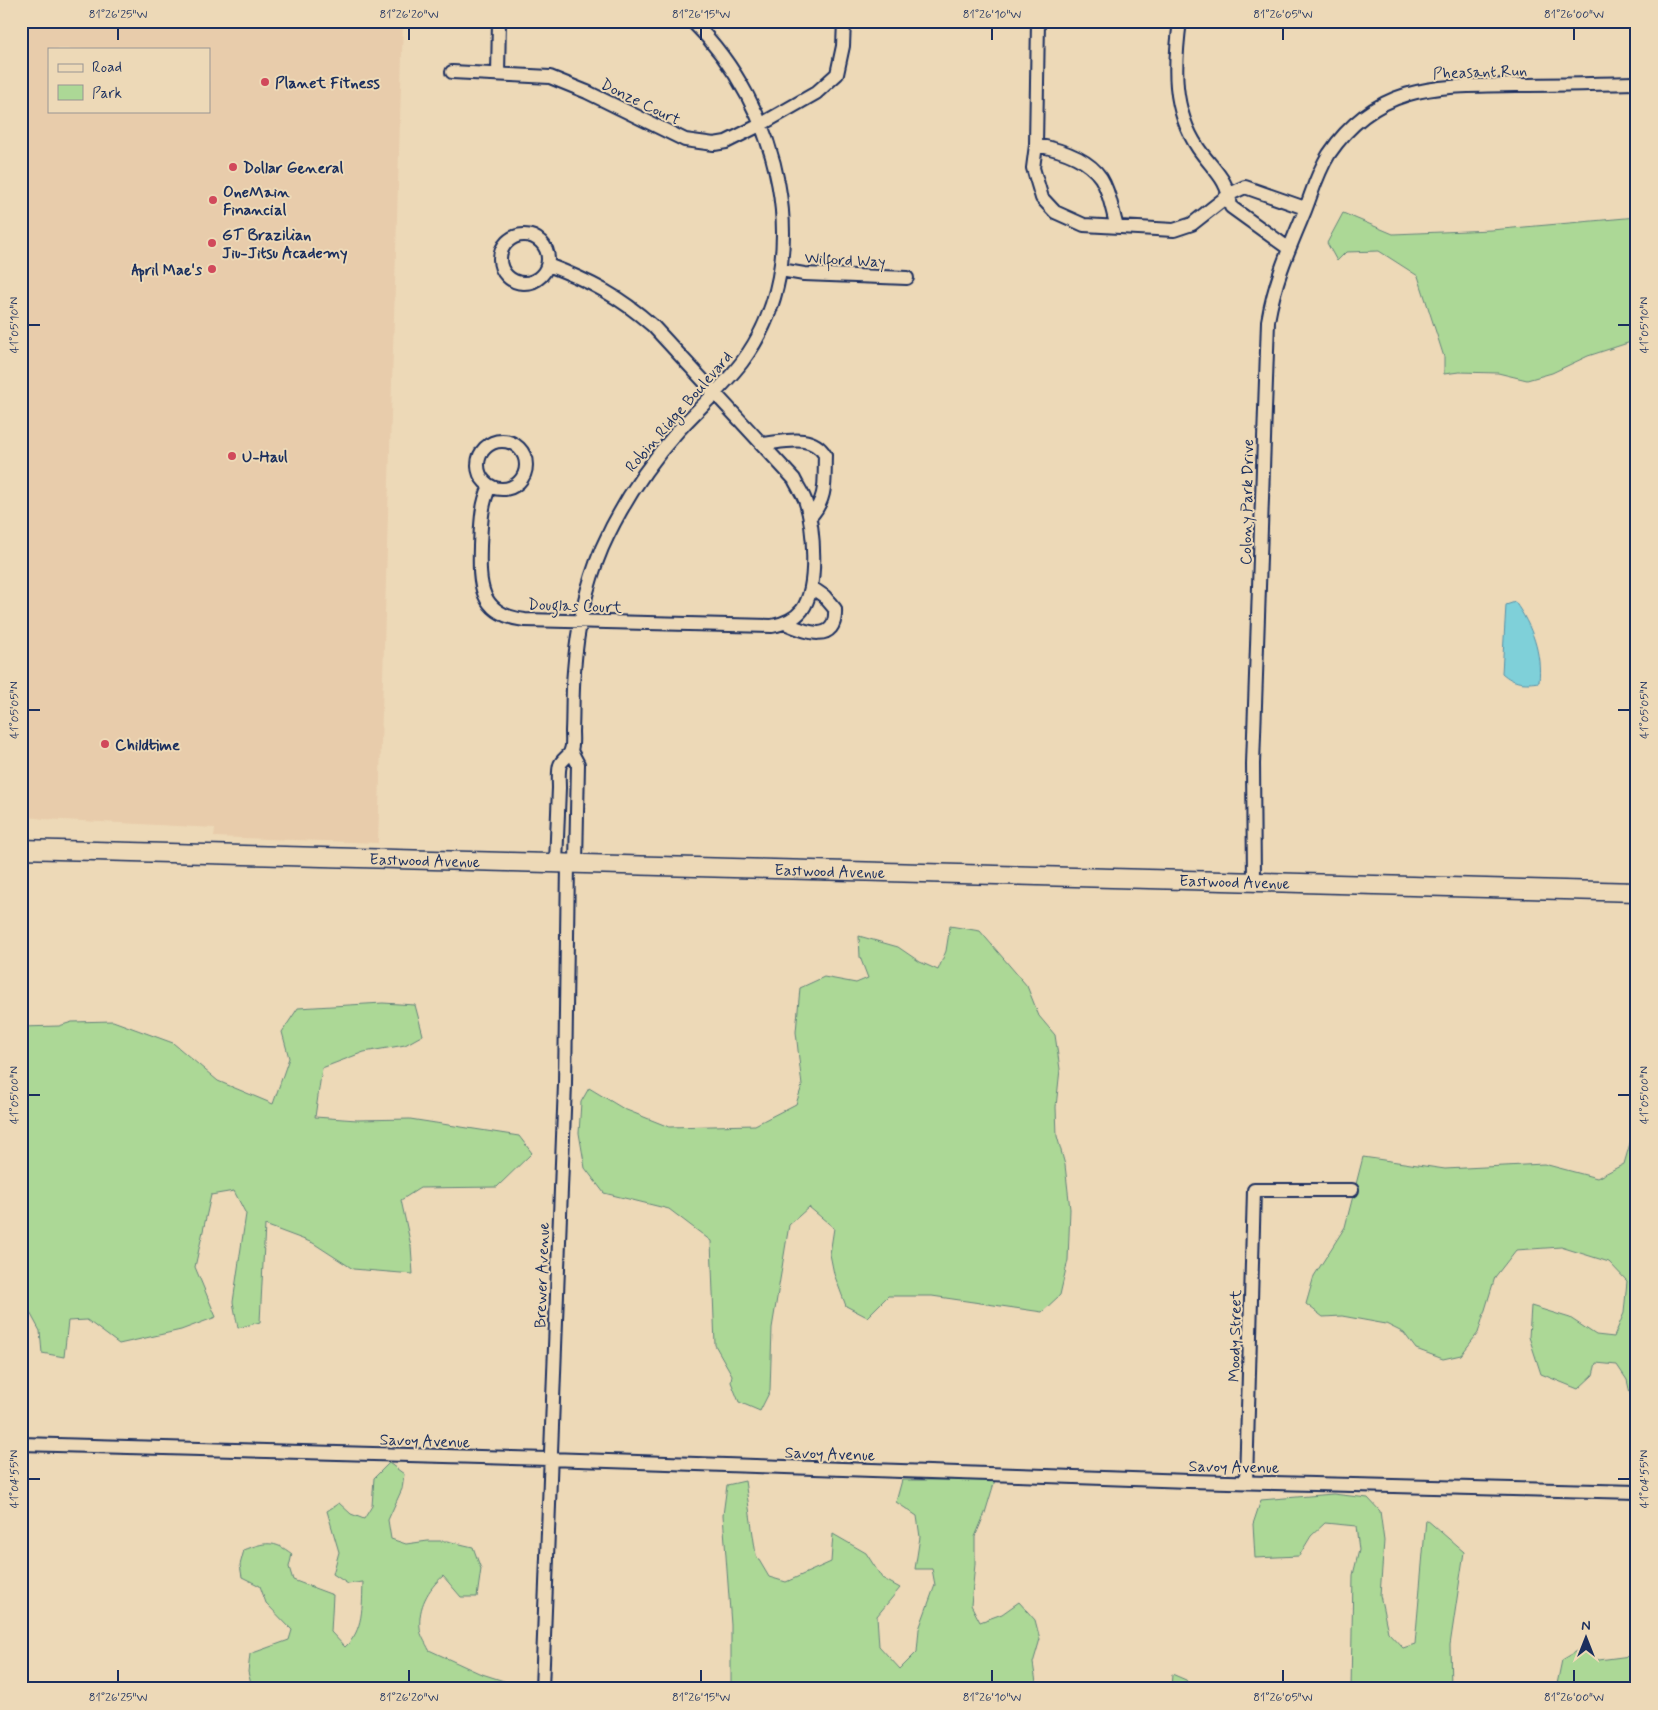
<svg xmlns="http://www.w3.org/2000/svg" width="1658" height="1710" viewBox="0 0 1658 1710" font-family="Mynerve,sans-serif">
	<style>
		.built { fill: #e8ccab; fill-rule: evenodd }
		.green { fill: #acd896; stroke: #64847a }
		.water { fill: #7fd0d9; stroke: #5790a8 }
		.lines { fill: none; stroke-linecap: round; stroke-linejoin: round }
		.street-casing { stroke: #1b2f5e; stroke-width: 16 }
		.secondary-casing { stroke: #1b2f5e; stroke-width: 21 }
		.street { stroke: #edd9b7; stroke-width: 12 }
		.secondary { stroke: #edd9b7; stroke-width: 18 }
		.ticks { fill: none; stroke: #1b2f5e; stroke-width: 2 }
		.poi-dot { fill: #d1495b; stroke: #edd9b7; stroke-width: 2 }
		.labels { text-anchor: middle; stroke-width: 4; stroke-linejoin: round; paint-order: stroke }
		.street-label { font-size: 16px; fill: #1b2f5e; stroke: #edd9b7 }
		.poi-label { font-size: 16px; font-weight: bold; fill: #1b2f5e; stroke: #edd9b7; text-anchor: start }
		.neatline { fill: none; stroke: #1b2f5e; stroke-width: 2 }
		.ticks-label { font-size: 12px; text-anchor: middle; fill: #1b2f5e }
	</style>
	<rect width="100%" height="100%" fill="#edd9b7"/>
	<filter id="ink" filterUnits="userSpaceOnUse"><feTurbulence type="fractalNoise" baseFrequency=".02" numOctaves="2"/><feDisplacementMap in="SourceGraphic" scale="10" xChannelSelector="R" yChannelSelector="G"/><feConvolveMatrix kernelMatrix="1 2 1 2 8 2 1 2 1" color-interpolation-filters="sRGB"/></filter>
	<g filter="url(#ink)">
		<path class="built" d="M21,21H403L378,843L214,837L215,828L44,819L21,816ZM49,49H209V111H49Z"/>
		<path class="green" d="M1343,213L1393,234L1491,230L1637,217V340L1588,356L1552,373L1527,380L1498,373L1459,372L1444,374V357L1418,276L1379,251L1346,252L1337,261L1327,243Z
			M950,926L980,931L1027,986L1039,1016L1055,1035L1060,1069L1056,1107L1057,1136L1065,1165L1070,1209L1068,1260L1060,1295L1042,1312L932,1296H888L867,1317L846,1306L834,1274L830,1254L834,1228L809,1207L789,1225L772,1328L770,1391L760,1411L739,1402L731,1382L732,1375L715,1345L711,1241L669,1209L604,1193L585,1168L579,1133L581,1102L589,1088L624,1109L669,1127L755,1125L796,1104L802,1086L796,1032L800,988L824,977L856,983L868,978L860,957L859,936L898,947L920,962L938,970L946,951Z
			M383,1003L415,1005L423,1035L405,1045L364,1052L322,1068L315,1117L357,1120L410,1119L519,1136L532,1153L497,1187L420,1188L401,1200L411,1246L413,1274L353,1269L313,1243L265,1225L260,1322L238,1328L233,1302L246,1214L234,1191L211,1195L195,1267L216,1317L181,1330L119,1344L87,1320L68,1321L64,1357L42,1353L40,1331L28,1309L21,1314V1027L59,1026L72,1022L113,1021L173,1043L218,1081L273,1104L289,1058L282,1032L298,1008Z
			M1637,1119V1468L1633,1406L1627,1380L1617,1365L1596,1363L1593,1375L1578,1389L1541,1374L1529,1337L1531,1306L1570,1318L1596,1335L1614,1337L1624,1313L1627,1281L1609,1262L1561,1247L1516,1250L1495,1277L1478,1333L1461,1355L1443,1359L1416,1349L1404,1333L1386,1324L1342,1316L1323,1317L1306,1304L1314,1276L1345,1227L1363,1157L1445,1169L1544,1164L1597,1178L1624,1164Z
			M389,1463L404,1474L402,1489L388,1520L391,1539L406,1544L428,1541H447L473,1547L481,1569L477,1597H461L443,1576C428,1589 418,1607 420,1628C420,1635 426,1643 429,1650L479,1673L510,1683L516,1689H277L251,1684L248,1672L250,1654L289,1640L292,1630L266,1603L260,1586L242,1577L240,1565L244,1550C265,1542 274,1540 292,1554L289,1567L293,1580L333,1595L331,1632L345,1647C364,1630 362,1606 363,1582L348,1584L333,1574L339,1552L327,1511L339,1503L351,1514L364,1519L372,1506L374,1478Z
			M902,1480H995L985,1513L975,1537V1564L971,1605L980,1622L1002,1614L1019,1602L1035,1620L1040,1639L1033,1663L1037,1689H731V1625L723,1515L727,1485L745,1481L756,1555L769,1577L786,1582L831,1562L833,1534L866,1553L882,1578L900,1588L877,1616L879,1646L900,1669L917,1652L919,1629L935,1585L932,1569H915L920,1537L917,1516L896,1502Z
			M1333,1494L1368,1498L1380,1511L1384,1541L1380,1595L1388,1632L1403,1648L1415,1644L1426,1519L1464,1552L1450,1645L1451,1689H1351L1353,1575L1359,1550L1356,1526L1325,1523L1311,1536L1299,1556L1255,1558L1253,1524L1261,1500Z
			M1579,1650L1599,1660L1630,1656L1637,1666V1689H1556L1562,1660Z
			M1172,1674L1186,1680L1192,1689H1171Z"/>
		<path class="water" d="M1515,602C1532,626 1542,653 1539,682C1525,684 1514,684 1502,673L1506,605Z"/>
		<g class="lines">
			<g class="street-casing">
				<path id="street" d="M1038,21L1036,145L1033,168L1042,198L1055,212L1084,225L1174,230L1192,224L1230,194L1245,187L1305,208
					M1180,21C1174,66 1172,109 1198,148C1213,170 1228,178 1231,207L1288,248
					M452,72L550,77L587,92L685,140L714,144L726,142L760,125L816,93L837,74L843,46L844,21
					M498,74L499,21
					M1036,145C1058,149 1087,157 1101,178C1110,192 1112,211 1117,227
					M500 259a24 24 0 1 1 48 0a24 24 0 1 1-48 0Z
					M781,270L804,274L907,278
					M478 465a24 24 0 1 1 48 0a24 24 0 1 1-48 0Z
					M763,444C784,442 812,433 825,455C824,480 828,498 810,517
					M490,486C481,505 481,524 480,546C479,584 479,615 525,620L772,626C783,624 794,620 802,610C819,587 814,526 805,500C802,492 797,486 794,479L653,326C619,296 590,281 548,265
					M785,623C805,632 837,645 835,609L824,596L811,587
					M571,751L578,764L576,863
					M556,863C557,838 558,813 559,788C559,782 558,771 560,765C562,759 570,756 571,750C573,745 572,737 572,731C573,711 572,691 574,671C577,630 586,586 602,548C621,505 647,466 678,431C699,408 723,387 742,362C819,259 779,106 692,21
					M1254,881L1253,764L1268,321C1275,280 1288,251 1304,213C1312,193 1317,173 1329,154C1377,83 1439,86 1515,85C1556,85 1596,84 1637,83
					M21,1444L549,1459L1189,1481L1637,1492
					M1246,1482L1254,1190H1352
					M542,1689L565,1084L568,863"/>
			</g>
			<g class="secondary-casing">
				<g id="secondary">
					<path id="s1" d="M21,849L1637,892"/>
				</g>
			</g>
			<use href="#street" class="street"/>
			<use href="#secondary" class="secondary"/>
		</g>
	</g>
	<path class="ticks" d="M118,28V40M409,28V40M701,28V40M992,28V40M1283,28V40M1574,28V40M28,325H40M1618,325H1630M28,710H40M1618,710H1630M28,1095H40M1618,1095H1630M28,1479H40M1618,1479H1630M118,1670V1682M409,1670V1682M701,1670V1682M992,1670V1682M1283,1670V1682M1574,1670V1682"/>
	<g class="poi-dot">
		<circle cx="265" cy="82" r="5"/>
		<circle cx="233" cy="167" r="5"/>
		<circle cx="213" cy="200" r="5"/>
		<circle cx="212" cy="243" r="5"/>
		<circle cx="212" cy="269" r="5"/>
		<circle cx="232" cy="456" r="5"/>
		<circle cx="105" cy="744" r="5"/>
	</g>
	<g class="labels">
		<g class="street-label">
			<text transform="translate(1480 71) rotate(-2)" y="6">Pheasant Run</text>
			<text transform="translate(641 101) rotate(26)" y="6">Donze Court</text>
			<text transform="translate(845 259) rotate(3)" y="6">Wilford Way</text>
			<text transform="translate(678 411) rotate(-49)" y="6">Robin Ridge Boulevard</text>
			<text transform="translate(1246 502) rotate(-89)" y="6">Colony Park Drive</text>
			<text transform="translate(575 605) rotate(2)" y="6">Douglas Court</text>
			<text dy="6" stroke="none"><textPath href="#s1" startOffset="404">Eastwood Avenue</textPath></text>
			<text dy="6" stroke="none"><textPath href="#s1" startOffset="809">Eastwood Avenue</textPath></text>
			<text dy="6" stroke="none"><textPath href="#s1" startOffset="1214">Eastwood Avenue</textPath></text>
			<text transform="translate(541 1275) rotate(-88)" y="6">Brewer Avenue</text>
			<text transform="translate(1234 1336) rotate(-89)" y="6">Moody Street</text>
			<text transform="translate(425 1440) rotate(2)" y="6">Savoy Avenue</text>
			<text transform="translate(830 1453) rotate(2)" y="6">Savoy Avenue</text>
			<text transform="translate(1234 1466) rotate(1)" y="6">Savoy Avenue</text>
		</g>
		<g class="poi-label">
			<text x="275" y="88">Planet Fitness</text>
			<text x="243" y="173">Dollar General</text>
			<text x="223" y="197">OneMain<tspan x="223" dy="18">Financial</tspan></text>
			<text x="222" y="240">GT Brazilian<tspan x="222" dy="18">Jiu-Jitsu Academy</tspan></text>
			<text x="202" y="275" text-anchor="end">April Mae's</text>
			<text x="242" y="462">U-Haul</text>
			<text x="115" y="750">Childtime</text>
		</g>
	</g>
	<rect width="1658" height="1710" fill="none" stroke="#edd9b7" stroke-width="55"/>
	<rect x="48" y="48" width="162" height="65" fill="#edd9b7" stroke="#999593"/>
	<rect x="58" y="64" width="25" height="8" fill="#edd9b7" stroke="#999593"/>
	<text x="92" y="72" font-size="15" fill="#1b2f5e">Road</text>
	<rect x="58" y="85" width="25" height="15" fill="#acd896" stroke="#999593"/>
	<text x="92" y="98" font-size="15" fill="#1b2f5e">Park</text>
	<g transform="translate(1586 1638)" stroke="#edd9b7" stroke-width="4" paint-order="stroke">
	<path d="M0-4L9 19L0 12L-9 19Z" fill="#1b2f5e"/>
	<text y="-8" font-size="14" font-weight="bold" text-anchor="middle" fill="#1b2f5e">N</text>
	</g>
	<rect x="28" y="28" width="1602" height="1654" class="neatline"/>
	<g class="ticks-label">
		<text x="118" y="18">81°26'25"W</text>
		<text x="409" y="18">81°26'20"W</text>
		<text x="701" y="18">81°26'15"W</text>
		<text x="992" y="18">81°26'10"W</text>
		<text x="1283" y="18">81°26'05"W</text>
		<text x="1574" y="18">81°26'00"W</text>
		<text transform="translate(14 325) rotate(-90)" y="4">41°05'10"N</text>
		<text transform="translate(1644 325) rotate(-90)" y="4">41°05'10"N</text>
		<text transform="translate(14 710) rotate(-90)" y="4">41°05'05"N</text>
		<text transform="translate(1644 710) rotate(-90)" y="4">41°05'05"N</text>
		<text transform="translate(14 1095) rotate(-90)" y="4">41°05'00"N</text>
		<text transform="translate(1644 1095) rotate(-90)" y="4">41°05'00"N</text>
		<text transform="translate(14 1479) rotate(-90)" y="4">41°04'55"N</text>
		<text transform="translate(1644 1479) rotate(-90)" y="4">41°04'55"N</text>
		<text x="118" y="1701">81°26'25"W</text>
		<text x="409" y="1701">81°26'20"W</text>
		<text x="701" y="1701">81°26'15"W</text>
		<text x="992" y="1701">81°26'10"W</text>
		<text x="1283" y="1701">81°26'05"W</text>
		<text x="1574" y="1701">81°26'00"W</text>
	</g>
</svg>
